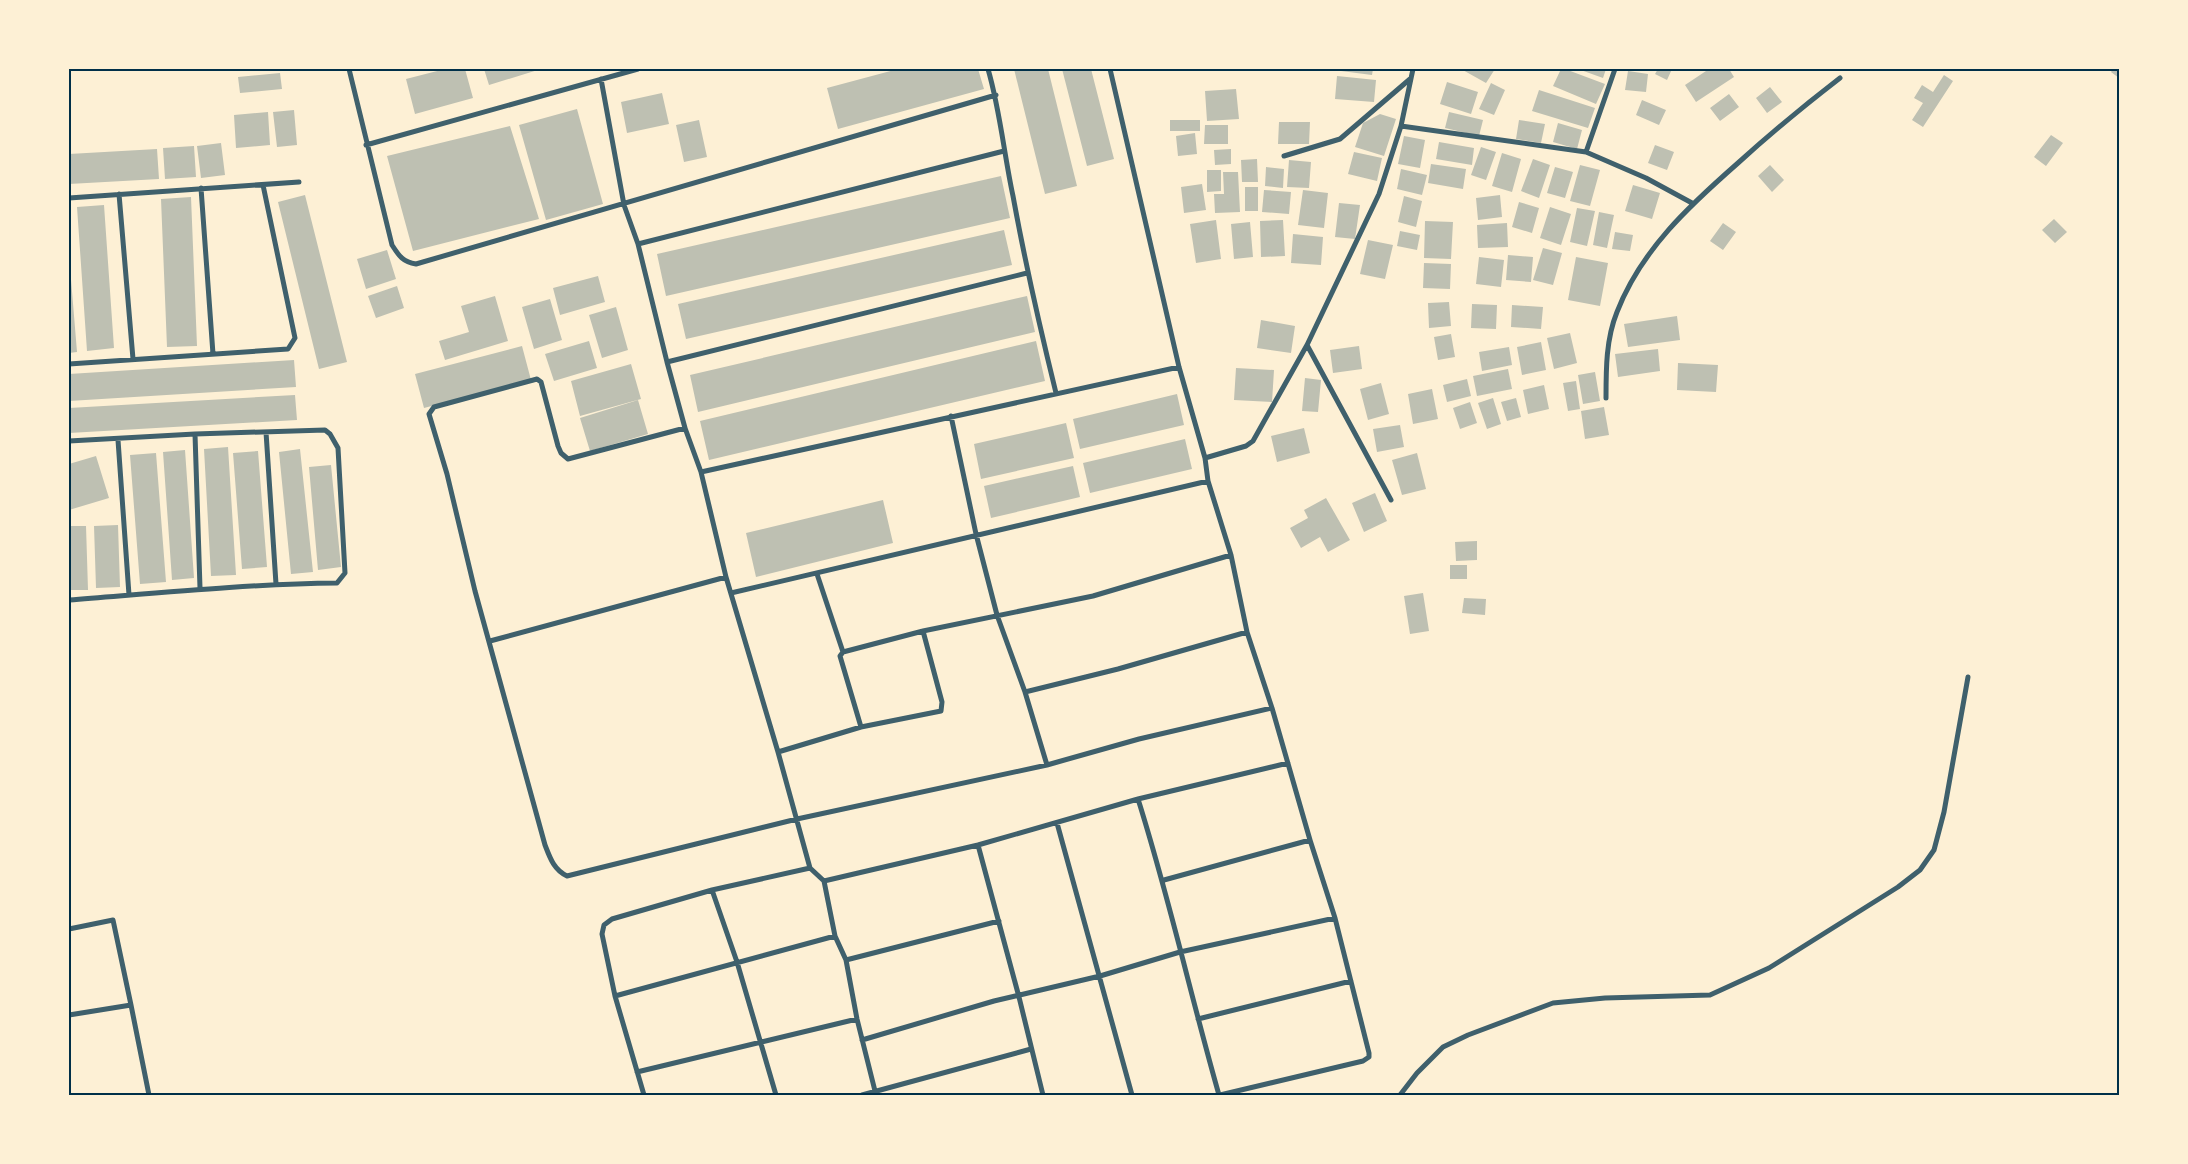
<svg xmlns="http://www.w3.org/2000/svg" width="2188" height="1164" viewBox="0 0 2188 1164" font-family="'Public Sans',sans-serif">
	<style>
		.building { fill: #bec0b2 }
		.lines { fill: none; stroke-linecap: round; stroke-linejoin: round }
		.minor { stroke: #3f606c; stroke-width: 5 }
		.neatline { fill: none; stroke: #003049; stroke-width: 2 }
	</style>
	<rect width="100%" height="100%" fill="#fdf0d5"/>
	<path class="building" d="M445,69H465L473,98L415,114L406,79Z
		M484,69H541L489,85Z
		M898,69H978L984,89L838,129L827,88Z
		M1014,69H1048L1077,186L1045,194Z
		M1062,69H1091L1114,159L1087,166Z
		M1342,69H1373L1372,75L1341,71Z
		M1461,69H1495L1486,83Z
		M1561,69H1565L1605,84L1596,104L1553,86Z
		M1578,69H1606L1603,78Z
		M1658,69H1672L1667,80L1655,74Z
		M1709,69H1729L1734,77L1696,102L1685,85Z
		M2113,69H2119V78L2111,72Z
		M1628,71L1648,74L1646,92L1625,90Z
		M280,73L282,89L240,93L238,77Z
		M1944,75L1953,81L1923,127L1912,120L1923,103L1914,98L1922,85L1933,92Z
		M1337,76L1376,80L1374,102L1335,99Z
		M1447,82L1478,92L1471,114L1440,104Z
		M1491,83L1505,90L1494,115L1479,109Z
		M1770,87L1782,102L1767,113L1756,98Z
		M1236,89L1239,119L1207,121L1205,91Z
		M1539,90L1595,108L1588,128L1532,111Z
		M662,93L669,124L627,133L621,102Z
		M1729,94L1739,107L1720,121L1710,108Z
		M1642,100L1666,110L1659,125L1636,115Z
		M577,109L603,204L546,220L519,125Z
		M294,110L297,145L277,147L273,112Z
		M268,112L270,145L236,148L234,115Z
		M1449,112L1483,120L1479,136L1445,128Z
		M1380,114L1396,119L1384,156L1355,147L1363,123Z
		M699,120L707,157L684,162L676,125Z
		M1170,120H1200V131H1170Z
		M1519,120L1545,124L1541,143L1516,139Z
		M1279,122H1310L1309,144H1278Z
		M1558,123L1582,130L1577,149L1553,142Z
		M1205,125H1228V144H1204Z
		M510,126L539,219L413,251L387,156Z
		M1195,133L1197,154L1178,156L1176,136Z
		M2051,135L2063,143L2046,166L2034,157Z
		M1404,136L1425,140L1420,168L1398,164Z
		M1439,142L1474,148L1472,165L1436,159Z
		M221,143L225,175L201,178L197,146Z
		M1655,145L1674,152L1667,170L1648,163Z
		M194,146L196,177L165,179L163,148Z
		M1481,147L1496,152L1486,180L1471,175Z
		M157,149L159,179L69,184V154Z
		M1231,149V164L1215,165L1214,150Z
		M1354,152L1382,158L1377,181L1348,174Z
		M1502,153L1521,159L1512,192L1492,186Z
		M1257,159L1258,182H1242L1241,160Z
		M1533,159L1550,165L1539,198L1521,191Z
		M1289,160L1311,162L1309,188L1287,187Z
		M1431,164L1466,169L1463,189L1428,183Z
		M1580,165L1600,170L1590,206L1570,201Z
		M1770,165L1784,180L1772,192L1758,176Z
		M1266,167L1284,169L1283,188L1265,186Z
		M1555,167L1573,172L1565,198L1547,193Z
		M1401,169L1427,175L1422,195L1397,189Z
		M1207,170H1221V191L1207,192Z
		M1223,172H1238L1240,212L1215,213L1214,194H1224Z
		M1001,176L1010,218L666,296L657,254Z
		M1202,184L1206,210L1184,213L1181,187Z
		M1633,185L1660,193L1652,219L1625,211Z
		M1245,187H1258V211H1245Z
		M1264,190L1291,192L1289,214L1262,212Z
		M1303,190L1328,193L1324,228L1298,225Z
		M305,195L347,362L319,369L278,202Z
		M1500,195L1502,217L1478,220L1476,198Z
		M1404,196L1422,201L1416,227L1398,222Z
		M191,197L197,346L167,347L161,199Z
		M1519,202L1539,208L1532,233L1512,227Z
		M1339,203L1360,205L1355,239L1335,237Z
		M104,205L114,348L87,351L77,207Z
		M1550,207L1571,214L1561,245L1540,238Z
		M1577,208L1595,211L1587,246L1570,242Z
		M1599,212L1614,215L1607,248L1593,245Z
		M2054,219L2067,232L2055,243L2042,230Z
		M1216,220L1221,259L1196,263L1190,224Z
		M1283,220L1285,256L1261,257L1260,221Z
		M1425,221L1453,222L1451,259L1424,258Z
		M1250,222L1253,257L1234,259L1231,224Z
		M1507,223L1508,247L1478,248L1477,225Z
		M1723,223L1736,232L1723,250L1710,241Z
		M1004,230L1012,265L686,339L678,304Z
		M1400,231L1420,235L1417,250L1397,246Z
		M1615,232L1633,235L1630,251L1612,249Z
		M1293,234L1323,237L1321,265L1291,263Z
		M1368,240L1393,245L1385,279L1360,274Z
		M1543,248L1562,253L1553,285L1533,280Z
		M387,250L396,279L366,289L357,259Z
		M69,255L77,352L69,353Z
		M1508,255L1533,257L1531,282L1506,280Z
		M1479,257L1504,260L1501,287L1476,284Z
		M1576,257L1608,263L1600,306L1568,300Z
		M1424,263L1451,264L1450,289L1423,288Z
		M598,276L605,302L560,315L553,288Z
		M397,286L404,308L376,318L368,296Z
		M495,296L508,341L445,360L439,341L469,332L461,306Z
		M1027,296L1035,332L698,412L690,375Z
		M550,299L562,340L534,349L522,307Z
		M1449,302L1451,326L1429,328L1428,303Z
		M1472,304L1497,305L1496,329L1471,328Z
		M1512,305L1543,307L1541,329L1511,327Z
		M616,307L628,350L602,358L589,315Z
		M1677,316L1680,340L1628,347L1624,324Z
		M1261,320L1295,326L1291,353L1257,348Z
		M1570,333L1577,363L1554,369L1547,338Z
		M1451,334L1455,357L1438,360L1434,337Z
		M589,341L597,368L554,381L545,354Z
		M1036,341L1045,381L709,460L700,421Z
		M1541,342L1546,370L1522,375L1517,347Z
		M522,346L531,380L424,408L415,374Z
		M1359,346L1362,369L1333,373L1330,350Z
		M1509,347L1512,365L1482,371L1479,352Z
		M1658,349L1660,371L1618,377L1615,354Z
		M294,360L296,387L69,401V374Z
		M1678,363L1718,365L1716,392L1677,390Z
		M631,364L641,399L580,416L571,381Z
		M1236,368L1274,370L1272,402L1234,400Z
		M1508,369L1512,389L1477,396L1473,376Z
		M1595,372L1600,401L1583,404L1578,375Z
		M1305,378L1321,380L1318,412L1302,411Z
		M1467,379L1471,396L1447,402L1443,385Z
		M1576,381L1580,409L1568,411L1563,383Z
		M1381,383L1389,414L1368,420L1360,389Z
		M1544,385L1549,409L1528,414L1523,390Z
		M1432,389L1438,419L1413,424L1408,394Z
		M1177,394L1184,425L1080,449L1073,419Z
		M295,395L297,420L69,433V408Z
		M1493,398L1501,424L1487,429L1478,403Z
		M1516,398L1521,417L1507,421L1501,402Z
		M638,400L648,434L590,451L580,418Z
		M1470,402L1477,423L1460,429L1453,408Z
		M1604,407L1609,435L1585,439L1581,411Z
		M1066,423L1074,458L981,479L974,444Z
		M1400,425L1404,447L1377,452L1373,429Z
		M1304,428L1310,453L1277,462L1271,436Z
		M1185,439L1192,469L1090,493L1083,463Z
		M228,447L236,575L211,576L204,449Z
		M300,449L313,572L291,574L279,452Z
		M185,450L194,578L172,580L163,452Z
		M258,451L267,567L242,569L233,453Z
		M156,453L166,582L140,584L130,455Z
		M1417,453L1426,489L1402,495L1392,460Z
		M96,456L109,498L69,510V464Z
		M331,465L341,567L318,570L309,467Z
		M1073,466L1080,497L991,518L984,486Z
		M1375,493L1387,521L1364,532L1352,503Z
		M1326,498L1350,540L1328,552L1320,537L1301,548L1290,528L1308,518L1304,510Z
		M883,500L893,543L756,577L746,533Z
		M118,525L120,587L96,588L94,526Z
		M69,526H86L88,590H69Z
		M1477,541V560L1456,561L1455,542Z
		M1450,565H1467V579H1450Z
		M1423,593L1429,631L1410,634L1404,596Z
		M1464,598L1486,599L1485,615L1462,613Z"/>
	<g class="lines">
		<path class="minor" d="M349,69L392,245C399,256 403,262 416,264L996,95
			M988,69C1000,110 1004,154 1013,196C1025,262 1040,328 1056,393
			M1110,69L1179,367L1205,458L1208,481L1231,555L1247,632L1272,708L1310,840L1335,918L1369,1053V1057L1363,1061L1220,1095
			M601,79L624,205L638,244L667,362L685,428L701,472L726,577L778,752L810,868L824,881
			M1401,126L1586,152L1646,178L1692,203
			M366,145L638,69
			M1586,152L1615,69
			M1284,156L1340,139L1410,79
			M201,188L213,354
			M119,194L133,359
			M69,198L299,182
			M638,244L1004,151
			M1307,345L1391,500
			M667,362L1027,273
			M69,364L288,349L295,338L263,185
			M1606,398C1606,369 1606,339 1617,312C1641,250 1689,206 1738,163C1771,133 1805,105 1840,78
			M951,416L976,534L997,615L1025,692L1047,765
			M685,428L568,459L561,453L558,446L541,382L537,379L434,407L429,414L447,474L475,591L545,845C550,858 554,870 567,876L797,819L1047,765L1139,739L1272,708
			M266,432L276,584
			M195,434L200,588
			M118,440L129,595
			M69,441L195,434L325,430L330,434L338,448L345,573L337,583C247,584 158,593 69,600
			M1205,458L1246,446L1253,441L1307,345L1379,194L1401,126L1413,69
			M701,472L1179,367
			M817,574L843,652L840,656L861,727
			M731,593L1208,481
			M490,641L726,577
			M843,652L923,631L1093,596L1231,555
			M1025,692L1118,669L1247,632
			M778,752L861,727L941,711L942,702L923,631
			M1138,799C1169,897 1191,997 1219,1095
			M1057,823L1132,1095
			M978,845L1019,997L1043,1095
			M1164,880L1310,840
			M824,881L978,845L1138,799L1288,763
			M824,881L835,936L846,960L857,1019L876,1095
			M712,890L737,962L776,1095
			M69,929L113,920L131,1005L69,1015
			M846,960L999,921
			M615,996L835,936
			M131,1005L149,1095
			M1198,1019L1351,981
			M862,1040L994,1001L1100,976L1180,952L1335,918
			M637,1072L857,1019
			M644,1095L615,996L602,934L604,925L612,919L712,890L810,868
			M862,1095L1031,1049
			M1400,1095L1417,1073L1443,1047L1468,1035L1553,1003L1605,998L1710,995L1769,968L1898,887L1920,870L1934,850L1944,812L1968,677"/>
	</g>
	<rect width="2188" height="1164" fill="none" stroke="#fdf0d5" stroke-width="140"/>
	<rect x="70" y="70" width="2048" height="1024" class="neatline"/>
</svg>
